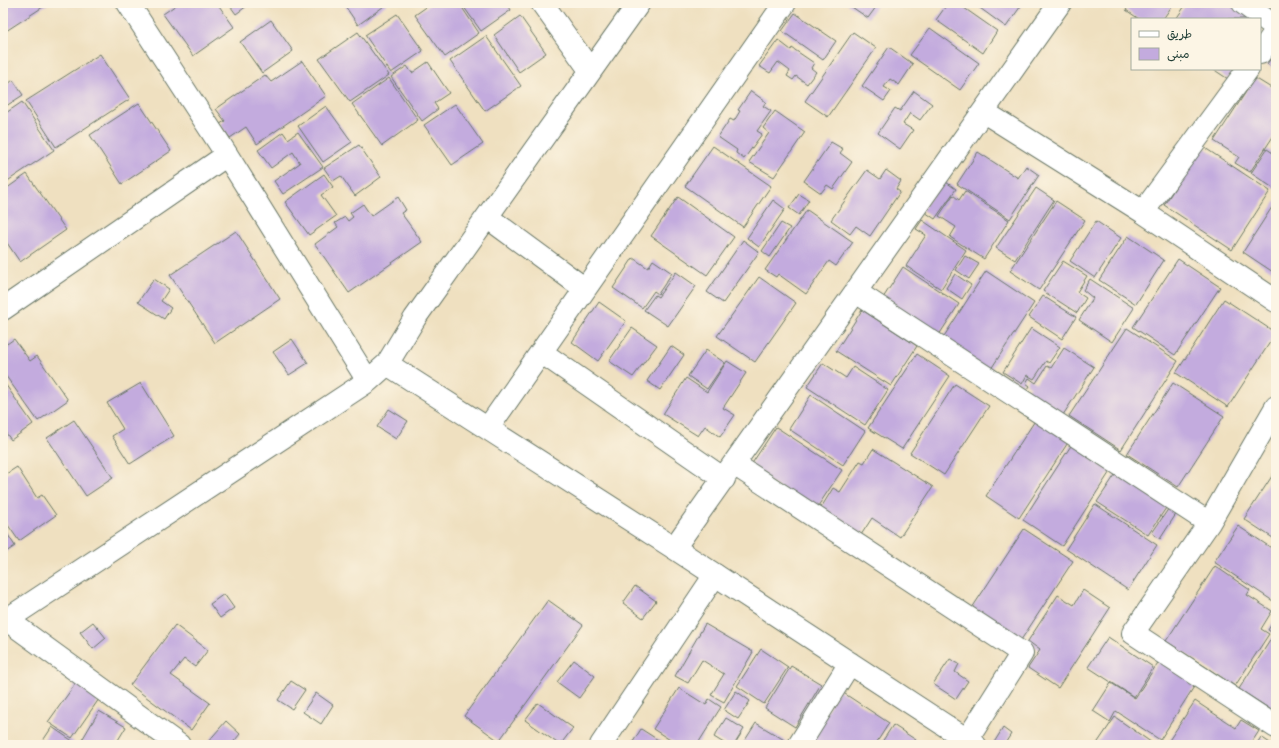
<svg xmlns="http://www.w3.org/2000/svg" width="1279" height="748" viewBox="0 0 1279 748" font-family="'Comic Neue','Playpen Sans Arabic',sans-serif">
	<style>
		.building { fill: #c3abde }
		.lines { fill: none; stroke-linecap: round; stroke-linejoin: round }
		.street-casing { stroke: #687665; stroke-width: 24 }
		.secondary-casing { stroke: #687665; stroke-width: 24 }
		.street { stroke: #fff; stroke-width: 22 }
		.secondary { stroke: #fff; stroke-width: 22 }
	</style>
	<rect width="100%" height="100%" fill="#fcf5e5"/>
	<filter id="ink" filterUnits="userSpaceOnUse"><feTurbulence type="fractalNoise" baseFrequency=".025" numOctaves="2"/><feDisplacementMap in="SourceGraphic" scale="8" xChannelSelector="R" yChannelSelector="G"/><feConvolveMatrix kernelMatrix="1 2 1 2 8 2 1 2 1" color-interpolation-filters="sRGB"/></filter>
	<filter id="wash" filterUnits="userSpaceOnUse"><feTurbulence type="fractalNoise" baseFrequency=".012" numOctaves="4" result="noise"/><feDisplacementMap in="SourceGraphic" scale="16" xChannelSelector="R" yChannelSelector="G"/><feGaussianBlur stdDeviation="0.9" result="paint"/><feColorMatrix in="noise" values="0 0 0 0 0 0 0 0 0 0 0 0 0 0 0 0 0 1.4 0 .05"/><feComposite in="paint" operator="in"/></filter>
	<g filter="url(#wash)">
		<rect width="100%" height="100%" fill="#efe0c0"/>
		<g id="blocks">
			<path class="building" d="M3,3H49L3,33Z
				M179,3H217L234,27L193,56L163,14Z
				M228,3H251L236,14Z
				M288,3H299L291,8Z
				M343,3H386L387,4L358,25Z
				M432,3H459L479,33L445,57L415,15Z
				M461,3H507L511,10L481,31Z
				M846,3H879L868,18Z
				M948,3H957L997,31L983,53L936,20Z
				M973,3H1023L1006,27Z
				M1131,3H1174L1163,19H1139L1126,10Z
				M1187,3H1232L1256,19H1176Z
				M795,13L836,41L823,60L782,31Z
				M397,14L423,51L391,73L365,35Z
				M520,16L546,53L519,72L494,35Z
				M271,20L293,51L262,73L240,42Z
				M930,28L979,63L960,90L910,55Z
				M358,32L389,75L350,102L319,59Z
				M853,32L876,48L828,117L805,101Z
				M486,36L521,86L485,111L450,61Z
				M778,40L791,50L792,48L814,63L811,68L816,72L807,84L796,76L793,80L787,76L790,71L778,62L770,73L759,66Z
				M889,47L913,64L899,85L890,79L884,87L891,91L884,101L862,86Z
				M1276,51V70L1267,64Z
				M100,54L130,99L56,147L26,101Z
				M302,61L326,96L257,144L246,127L230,138L220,124L225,121L216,109L265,75L271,82Z
				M428,62L449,93L434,103L438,109L422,121L391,77L407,66L412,73Z
				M1213,69H1234L1228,79Z
				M389,78L418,120L382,146L352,104Z
				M1255,78L1276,91V132L1250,172L1235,163L1239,157L1214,141Z
				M3,80L7,85L13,80L23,95L3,108Z
				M751,91L766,102L763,106L771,111L757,131L762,134L744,159L736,153L737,150L718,137L730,119L734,121L740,111L738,110Z
				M914,91L932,104L920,120L910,113L903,124L913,130L900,149L878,133L895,108L900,111Z
				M22,102L54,150L3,184V115Z
				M139,103L171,151L122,184L90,135Z
				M455,104L483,144L452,165L424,125Z
				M326,106L352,142L323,162L298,126Z
				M775,111L805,132L774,177L749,162L769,133L763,128Z
				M283,132L288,139L298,132L323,167L283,194L274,181L300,163L293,152L271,168L258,150Z
				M831,142L843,149L840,153L852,162L833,189L827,185L821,193L804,181Z
				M359,145L381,177L355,196L341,176L333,181L324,168Z
				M713,146L771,186L743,227L685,186Z
				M1202,146L1270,191L1232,250L1164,205Z
				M1267,149L1276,155V190L1251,173Z
				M978,152L1018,178L1026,166L1039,175L1010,219L957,184Z
				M867,170L880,179L886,170L901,181L896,189L900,192L870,236L856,226L850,234L831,220Z
				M27,174L66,230L20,262L3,237V191Z
				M324,174L333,187L321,195L336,216L309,235L285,202Z
				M943,180L956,189L935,219L922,210Z
				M1036,188L1054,200L1015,260L996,248Z
				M965,191L1009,220L984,259L950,237L956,227L939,216L953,195L959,200Z
				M799,194L809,200L799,215L789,208Z
				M398,197L406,210L401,213L422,242L349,293L315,244L338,227L335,223L345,217L348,221L353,217L350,213L363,204L371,216Z
				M678,197L734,237L707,275L651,236Z
				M773,200L785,209L759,247L747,238Z
				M1056,201L1085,220L1039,290L1010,271Z
				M1276,201V274L1243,252Z
				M807,210L853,242L836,266L829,261L806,294L778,274L776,277L765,270Z
				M922,220L966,250L941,289L906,266L926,235L916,229Z
				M1096,221L1121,238L1095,278L1070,261Z
				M781,223L790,228L770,257L762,251Z
				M236,231L280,299L215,343L170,275Z
				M1128,236L1164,260L1136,304L1099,280Z
				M743,240L759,252L723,303L707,292Z
				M965,256L979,264L969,279L956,270Z
				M633,258L648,268L653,260L672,273L658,294L654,291L642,308L613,288Z
				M1178,259L1220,287L1175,355L1133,327Z
				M1063,261L1087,276L1077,292L1086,298L1077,313L1043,291Z
				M903,267L959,304L937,338L881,301Z
				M986,271L1034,303L987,375L939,344Z
				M676,272L696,286L668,326L644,310L655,295L658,297Z
				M955,274L971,285L962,299L946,288Z
				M759,277L796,303L755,362L717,336Z
				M154,279L169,289L161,301L171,308L164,319L138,302Z
				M1090,279L1134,308L1112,342L1079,320L1093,298L1083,290Z
				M1043,296L1076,317L1062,339L1029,317Z
				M1224,299L1276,333L1228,407L1176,373Z
				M599,302L626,321L598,361L572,342Z
				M862,310L917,346L891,386L836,351Z
				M632,328L657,345L633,377L609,361Z
				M1031,328L1060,347L1049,363L1046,361L1034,379L1027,375L1022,384L1003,372Z
				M1127,328L1178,361L1121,450L1069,416Z
				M14,339L30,361L37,356L68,400L38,421L3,372V341L5,340L7,344Z
				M292,339L308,363L289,375L273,352Z
				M671,346L684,355L660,390L647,381Z
				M1064,348L1094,367L1061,418L1024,395L1030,386L1026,383L1029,378L1036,383L1047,366L1051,368Z
				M706,350L725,363L707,389L688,376Z
				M917,354L950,376L902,449L868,428Z
				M727,361L746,373L723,408L735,415L720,437L705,426L698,436L663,414L686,378L707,392Z
				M823,363L846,378L853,367L888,390L865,425L807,387Z
				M3,381L33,424L11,440L3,429Z
				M141,383L174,436L130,464L112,436L123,429L107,403Z
				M1173,383L1224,416L1178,487L1127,454Z
				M955,384L989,406L944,475L910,453Z
				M811,395L865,431L843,465L789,429Z
				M389,409L408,421L396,439L377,427Z
				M1038,416L1071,438L1019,518L986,496Z
				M74,420L113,478L86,496L47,438Z
				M776,427L842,470L814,512L749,468Z
				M1074,441L1113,467L1062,546L1023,520Z
				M873,449L933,487L900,537L872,518L859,538L819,511L833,488L840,492L860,461L864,463Z
				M17,467L37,498L42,495L56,515L19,541L3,518V476Z
				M1119,469L1170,502L1148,535L1097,502Z
				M1276,470V540L1244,519Z
				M1173,502L1180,508L1160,539L1152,533Z
				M1095,504L1157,545L1128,590L1066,549Z
				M1238,526L1276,551V596L1273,601L1214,562Z
				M3,527L15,546L3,554Z
				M1024,529L1073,561L1021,640L972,608Z
				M1215,566L1250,590L1247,595L1272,611L1261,629L1269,634L1235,686L1166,641Z
				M635,586L656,601L643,618L623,603Z
				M1083,590L1110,608L1058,688L1028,668L1040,650L1028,641L1058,595L1074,605Z
				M224,594L234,608L220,618L210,604Z
				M548,600L583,625L499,741L464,716Z
				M1276,617V635L1268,630Z
				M93,622L106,638L93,649L80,632Z
				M705,624L753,652L724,702L711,695L724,674L702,660L688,683L675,676Z
				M175,625L208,650L195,667L184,659L171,675L210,703L191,730L130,685Z
				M1273,636L1276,637V713L1239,689Z
				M1108,637L1153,667L1134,697L1088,667Z
				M761,649L788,667L764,704L737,686Z
				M1161,658L1197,682L1160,740L1116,711L1110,722L1093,711L1111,683L1135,698Z
				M950,659L959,664L955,672L968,681L956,699L933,684Z
				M574,660L595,676L579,698L557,682Z
				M791,666L821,684L795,727L765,708Z
				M291,681L305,690L292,709L278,700Z
				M76,683L99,699L72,738L48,722Z
				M679,688L706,705L709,699L721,707L697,745H678L653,729Z
				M839,690L889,723L875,745H807Z
				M736,691L750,701L738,719L724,710Z
				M316,693L333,705L321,724L303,712Z
				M1195,701L1236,728L1241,720L1259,731L1250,745H1166Z
				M538,703L573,728L560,745L525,720Z
				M99,711L126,727L115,745H79Z
				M1115,717L1155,745H1096Z
				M726,718L744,729L734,745H727L714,737Z
				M226,721L240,734L231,745H209L207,743Z
				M756,723L786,741L784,745H742Z
				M893,725L916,740L913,745H880Z
				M52,727L74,742L72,745H40Z
				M1003,728L1011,734L1004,745H994L993,744Z
				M641,729L666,745H631Z
				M1261,737L1273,745H1256Z"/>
		</g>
	</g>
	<g filter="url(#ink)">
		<use href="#blocks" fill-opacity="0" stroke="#687665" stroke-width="1"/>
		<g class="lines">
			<g class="street-casing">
				<path id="street" d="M128,3L227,155L368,381
					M542,3L590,70
					M1243,3L1276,27
					M1260,53L1276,31
					M984,112L1143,212L1276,301
					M1143,212L1248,69
					M487,217L585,289
					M856,292L1209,523
					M3,309L227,155
					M541,352L724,479
					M387,364L674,548L975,745
					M1276,407L1209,523L1133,633L1276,727
					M488,428L785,3
					M734,464L1022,653L967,740
					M674,548L1060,3
					M7,620L179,745
					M3,622L368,381L387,364L415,318L639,3
					M799,745L850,663"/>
			</g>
			<g class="secondary-casing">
				<path id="secondary" d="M601,745L715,575"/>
			</g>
			<use href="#street" class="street"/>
			<use href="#secondary" class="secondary"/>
		</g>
	</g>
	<rect width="1279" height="748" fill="none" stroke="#fcf5e5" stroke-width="16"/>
	<rect x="1131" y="18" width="130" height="52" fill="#fcf5e5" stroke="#a4ab9e"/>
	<rect x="1139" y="31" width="20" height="6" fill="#ffffff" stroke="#a4ab9e"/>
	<text x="1167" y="38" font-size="12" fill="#1f3d34">طريق</text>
	<rect x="1139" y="48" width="20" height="12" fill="#c3abde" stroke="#a4ab9e"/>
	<text x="1167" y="58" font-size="12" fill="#1f3d34">مبنى</text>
</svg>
